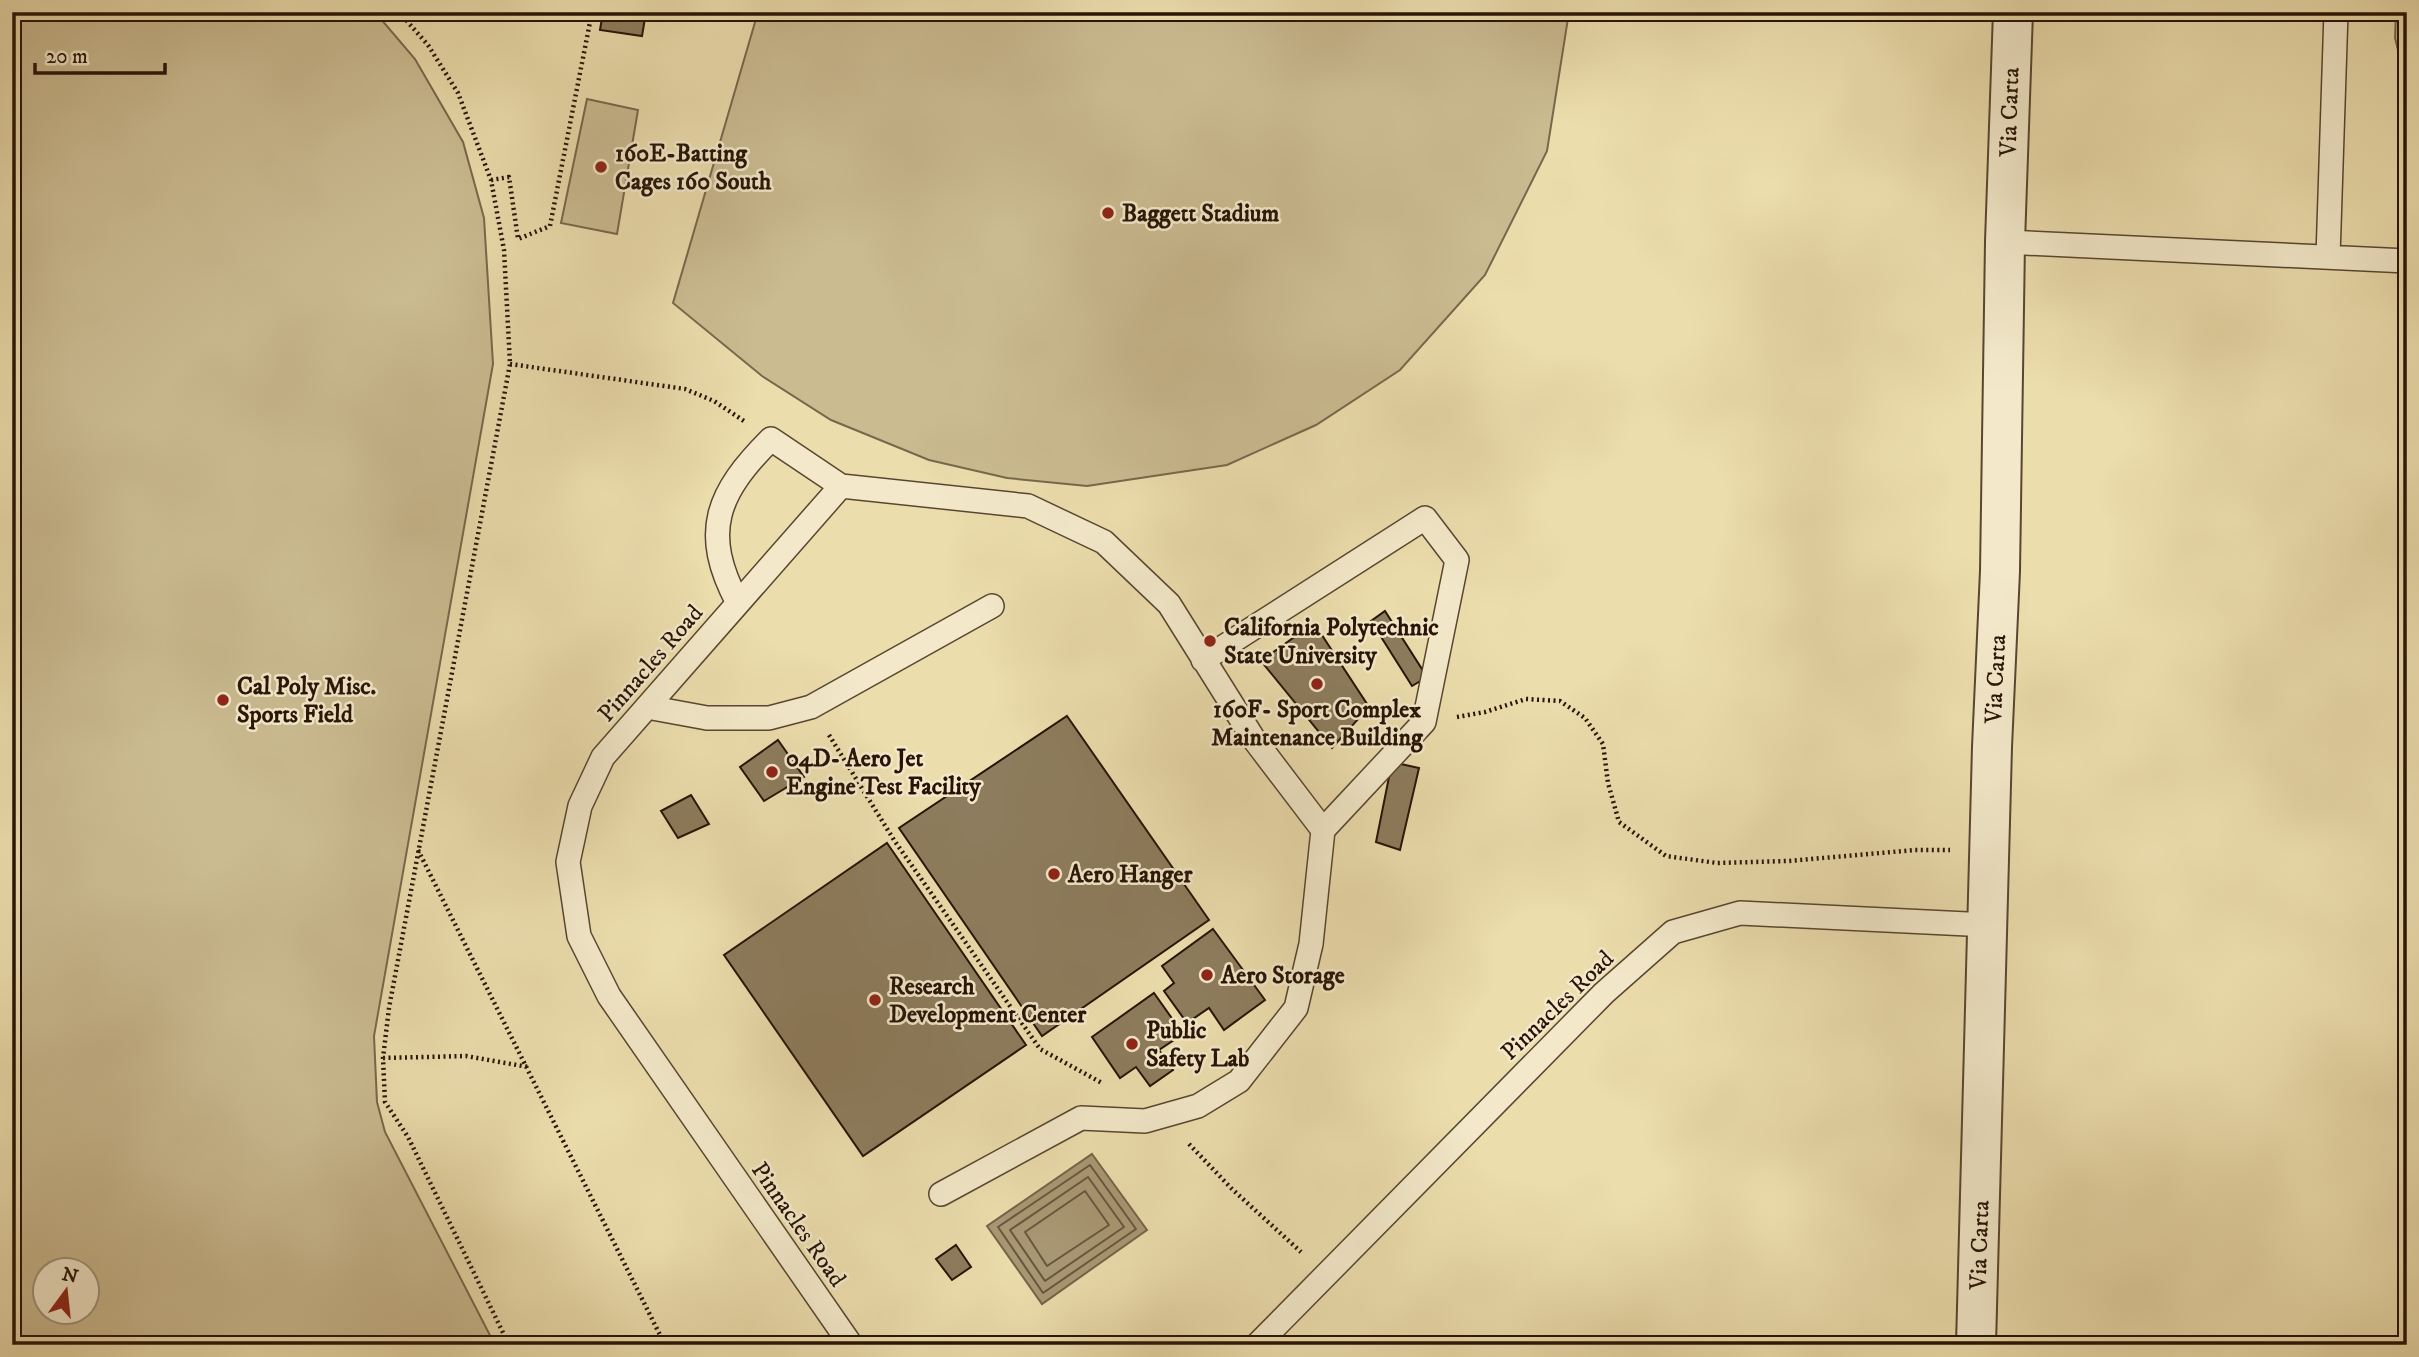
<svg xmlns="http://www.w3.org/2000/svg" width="2419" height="1357" viewBox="0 0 2419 1357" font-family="'IM FELL DW Pica',serif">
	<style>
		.green { fill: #cbbb91; stroke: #79674c; stroke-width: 2; fill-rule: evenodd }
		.water { fill: #a99874; stroke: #756348; stroke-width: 2 }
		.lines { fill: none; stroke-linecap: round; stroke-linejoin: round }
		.shore { stroke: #68563d; stroke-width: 2 }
		.building { fill: #8d7c5d; stroke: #271306; stroke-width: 2 }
		.lane-casing { stroke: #584630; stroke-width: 26 }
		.street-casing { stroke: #584630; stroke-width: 42 }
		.path { stroke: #271306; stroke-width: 4.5; stroke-dasharray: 2 3.5; stroke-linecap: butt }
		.lane { stroke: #f3e9ca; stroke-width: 23 }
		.street { stroke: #f3e9ca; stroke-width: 38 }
		.poi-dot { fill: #8f2418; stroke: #f3e9ca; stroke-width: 2.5 }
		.labels { text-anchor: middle; stroke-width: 5; stroke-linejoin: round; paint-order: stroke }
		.street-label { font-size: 24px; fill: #271306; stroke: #f3e9ca }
		.poi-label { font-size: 24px; font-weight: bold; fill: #271306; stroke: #f3e9ca; text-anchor: start }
	</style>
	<rect width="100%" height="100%" fill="#ecddad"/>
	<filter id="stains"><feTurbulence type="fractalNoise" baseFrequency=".00286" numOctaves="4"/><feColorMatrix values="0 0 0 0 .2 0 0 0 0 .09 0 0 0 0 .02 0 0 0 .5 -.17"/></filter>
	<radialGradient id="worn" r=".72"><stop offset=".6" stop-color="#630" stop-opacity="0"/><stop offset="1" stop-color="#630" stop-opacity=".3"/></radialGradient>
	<path class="green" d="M12,12H375L415,59L463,142L484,218L493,364L374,1036L377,1102L385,1132L495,1345H12ZM46,1270H88V1312H46Z
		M758,12H1569L1547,151L1485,275L1400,370L1316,425L1227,465L1087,486L1007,478L929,460L831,420L762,376L673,303Z
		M2396,12H2407V63L2401,62L2395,38Z
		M587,99L638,110L617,234L561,223Z"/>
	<path class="water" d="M1092,1154L1147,1230L1042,1304L987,1226Z"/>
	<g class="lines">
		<path class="shore" d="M1090,1165L1136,1229L1043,1293L998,1227Z
			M1088,1177L1124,1227L1045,1281L1010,1230Z
			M1085,1191L1109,1225L1047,1266L1025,1232Z"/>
	</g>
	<path class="building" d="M603,12H646L642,36L600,30Z
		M1385,611L1427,677L1412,686L1371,621Z
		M1314,623L1369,707L1332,748L1261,661Z
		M1067,716L1209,920L1042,1036L899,828Z
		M778,740L804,777L764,801L740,767Z
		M1392,762L1419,768L1400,850L1376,842Z
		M691,795L709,824L678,838L661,811Z
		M887,843L1026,1045L863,1156L724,955Z
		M1213,929L1265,1000L1224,1030L1209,1008L1187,1023L1164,991L1174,983L1162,966Z
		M1154,993L1183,1034L1159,1050L1173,1070L1150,1086L1136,1067L1120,1078L1092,1037Z
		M956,1245L971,1267L952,1280L936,1259Z"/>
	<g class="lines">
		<g class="lane-casing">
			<path id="lane" d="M2005,242L2407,261
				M2328,257L2336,12
				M738,603C700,532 717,493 771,439L841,486
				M647,707L707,718H769L811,707L992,606
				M941,1194L1081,1118L1145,1121L1198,1106L1239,1081L1296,1008L1311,944L1323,830
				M851,1345L609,996L579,936L568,862L580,806L603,757L841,486L1028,506L1104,542L1169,604L1253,738L1323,830L1424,722L1457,560L1425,518L1203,660
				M1257,1345L1604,993L1673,932L1740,913L1988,925"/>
		</g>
		<g class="street-casing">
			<path id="street" d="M1976,1345L1992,747L2000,571L2005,242L2013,12"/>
		</g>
		<path class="path" d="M399,12L428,45L458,93L491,180L504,250L510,364L389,1008L383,1058L385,1102L408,1137L509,1345
			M491,180L509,177L518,239L550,226L592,12
			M510,364L685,389L714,401L744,421
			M1457,717L1485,712L1526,699L1560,701L1585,718L1603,744L1608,783L1619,822L1666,856L1717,863L1788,861L1915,850H1950
			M829,735L894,840L1040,1049L1102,1083
			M418,850L665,1345
			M383,1058L466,1056L528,1067
			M1189,1144L1232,1189L1301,1252"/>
		<use href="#lane" class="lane"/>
		<use href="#street" class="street"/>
	</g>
	<g class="poi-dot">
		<circle cx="601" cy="167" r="7"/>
		<circle cx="1108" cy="213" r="7"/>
		<circle cx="1210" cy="641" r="7"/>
		<circle cx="1317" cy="684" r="7"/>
		<circle cx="223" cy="700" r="7"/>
		<circle cx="772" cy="772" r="7"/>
		<circle cx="1054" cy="874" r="7"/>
		<circle cx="1207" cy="975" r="7"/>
		<circle cx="875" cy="1000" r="7"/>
		<circle cx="1132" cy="1044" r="7"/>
	</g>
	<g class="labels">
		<g class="street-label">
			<text transform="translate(2009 112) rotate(-88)" y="8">Via Carta</text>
			<text transform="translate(650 663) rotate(-49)" y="8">Pinnacles Road</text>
			<text transform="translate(1995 679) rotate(-87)" y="8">Via Carta</text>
			<text transform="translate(1557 1005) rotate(-44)" y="8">Pinnacles Road</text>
			<text transform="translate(799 1224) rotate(55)" y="8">Pinnacles Road</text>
			<text transform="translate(1979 1245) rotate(-88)" y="8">Via Carta</text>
		</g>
		<g class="poi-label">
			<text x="615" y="161">160E-Batting<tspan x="615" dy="28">Cages 160 South</tspan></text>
			<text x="1122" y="221">Baggett Stadium</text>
			<text x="1224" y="635">California Polytechnic<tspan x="1224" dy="28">State University</tspan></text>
			<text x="237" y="694">Cal Poly Misc.<tspan x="237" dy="28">Sports Field</tspan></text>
			<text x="1317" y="717" text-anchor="middle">160F- Sport Complex<tspan x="1317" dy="28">Maintenance Building</tspan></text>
			<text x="786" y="766">04D- Aero Jet<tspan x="786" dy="28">Engine Test Facility</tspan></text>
			<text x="1068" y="882">Aero Hanger</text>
			<text x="1221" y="983">Aero Storage</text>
			<text x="889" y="994">Research<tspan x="889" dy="28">Development Center</tspan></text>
			<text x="1146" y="1038">Public<tspan x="1146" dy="28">Safety Lab</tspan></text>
		</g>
	</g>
	<rect width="2419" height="1357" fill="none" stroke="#ecddad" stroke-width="42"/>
	<rect x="14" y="14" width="2391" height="1329" fill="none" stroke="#271306" stroke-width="3.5"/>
	<rect x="21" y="21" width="2377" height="1315" fill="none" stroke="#271306" stroke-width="2"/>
	<g transform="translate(66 1291) rotate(15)"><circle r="33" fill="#f3e9ca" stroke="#a1937c" stroke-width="2"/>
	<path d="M0-5L12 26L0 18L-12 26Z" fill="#8f2418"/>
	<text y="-10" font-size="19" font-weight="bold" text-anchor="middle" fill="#271306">N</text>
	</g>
	<path d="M35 63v10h130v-10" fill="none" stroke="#271306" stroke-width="3.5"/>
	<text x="46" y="63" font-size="21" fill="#271306" stroke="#f3e9ca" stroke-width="5" paint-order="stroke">20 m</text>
	<rect width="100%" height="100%" filter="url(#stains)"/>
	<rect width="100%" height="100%" fill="url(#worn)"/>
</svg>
